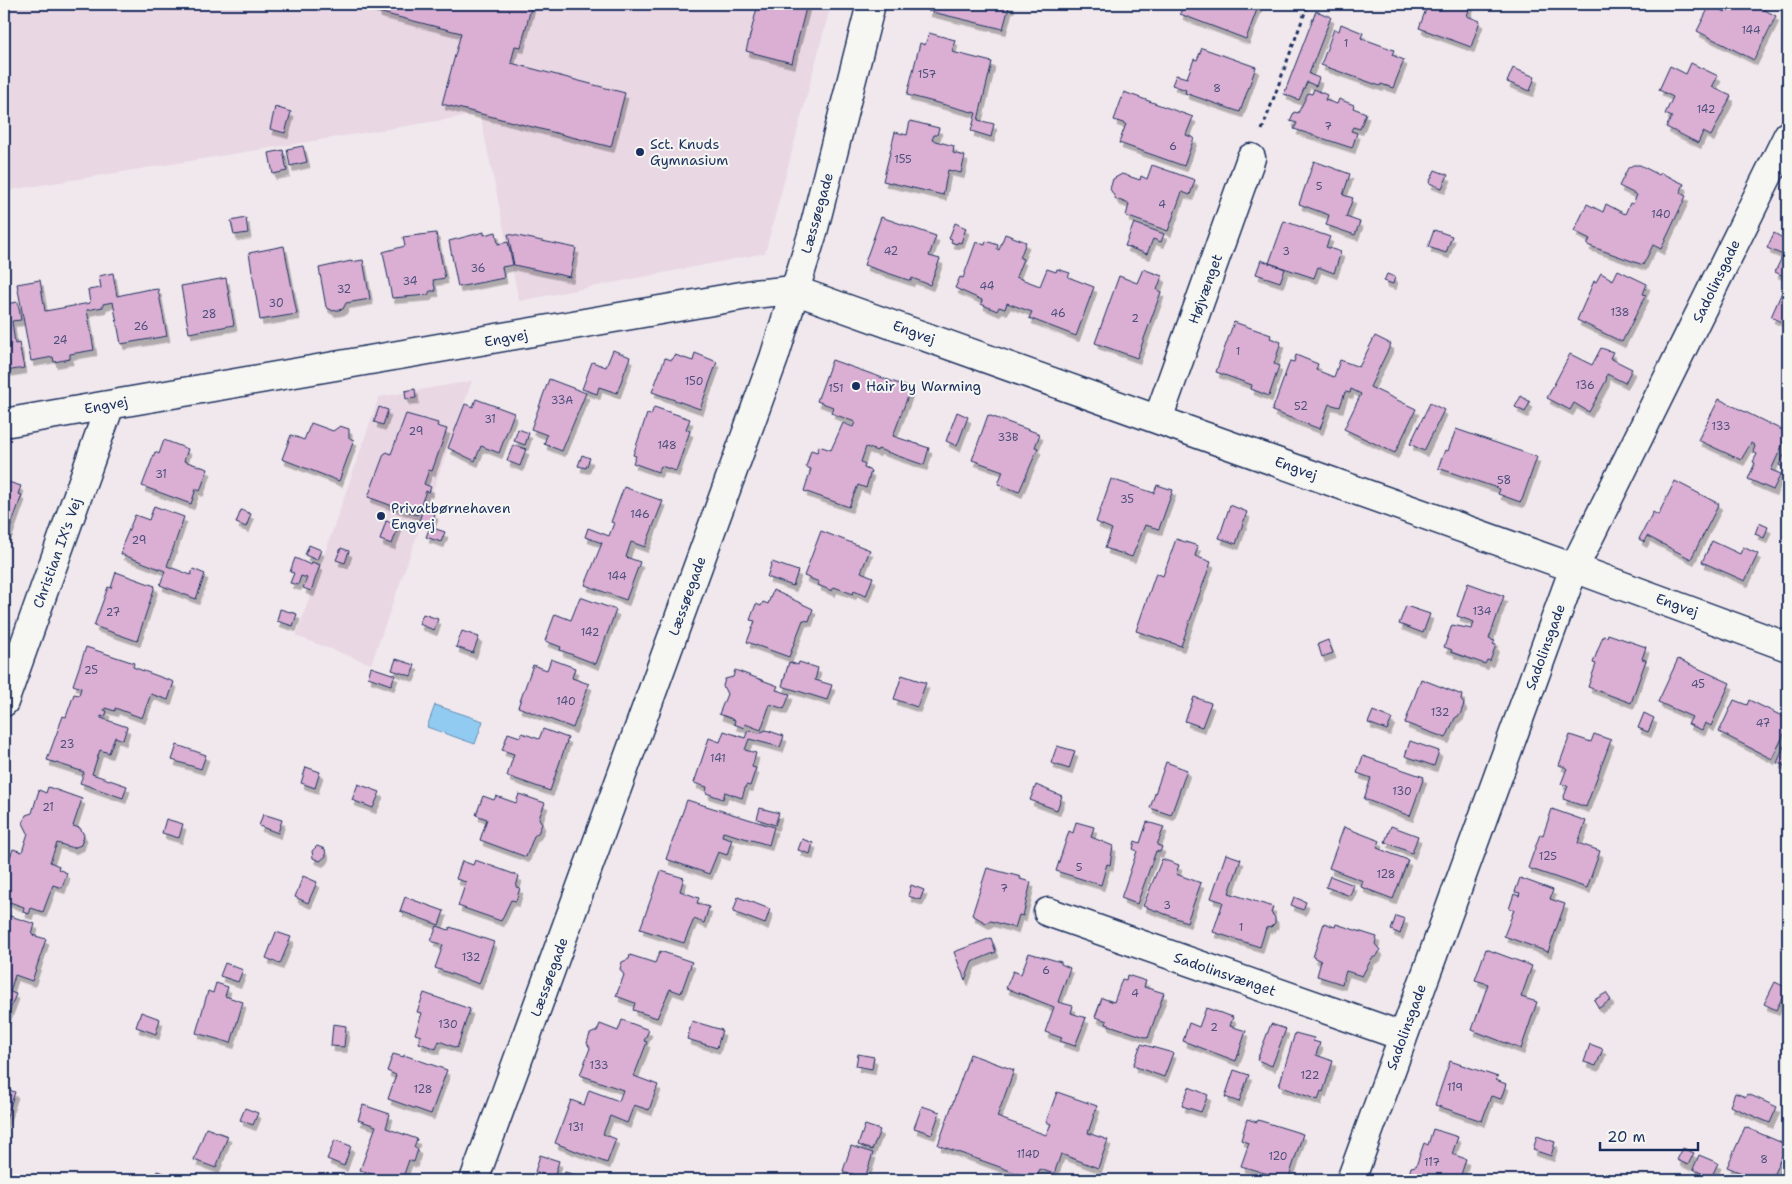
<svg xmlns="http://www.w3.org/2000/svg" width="1792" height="1184" viewBox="0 0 1792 1184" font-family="'Shantell Sans',sans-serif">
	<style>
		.built { fill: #e9d7e4 }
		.water { fill: #92cbf1; stroke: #628db6 }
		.building { fill: #daafd3; stroke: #1b2f5e; filter: url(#shadow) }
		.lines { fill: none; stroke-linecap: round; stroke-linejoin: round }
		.street-casing { stroke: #1b2f5e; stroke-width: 31 }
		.secondary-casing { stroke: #1b2f5e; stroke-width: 31 }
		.path { stroke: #1b2f5e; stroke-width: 3; stroke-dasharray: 4 4; stroke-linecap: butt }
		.street { stroke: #f6f6f2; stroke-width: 28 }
		.secondary { stroke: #f6f6f2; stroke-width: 28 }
		.poi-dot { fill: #1b2f5e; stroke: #f6f6f2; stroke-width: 2 }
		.labels { text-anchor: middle; stroke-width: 4; stroke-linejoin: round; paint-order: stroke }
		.number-label { font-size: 11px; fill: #4b4f7b }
		.poi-label { font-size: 14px; fill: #1b2f5e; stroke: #f6f6f2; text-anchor: start }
		.street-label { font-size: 14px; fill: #1b2f5e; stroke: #f6f6f2 }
	</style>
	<defs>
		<filter id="shadow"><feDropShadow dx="3" dy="5.5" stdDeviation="0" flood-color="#0004"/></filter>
	</defs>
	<rect width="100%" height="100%" fill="#f0e8ec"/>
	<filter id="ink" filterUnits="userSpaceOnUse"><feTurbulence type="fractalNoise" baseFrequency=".02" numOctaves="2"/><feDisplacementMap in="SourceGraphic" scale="10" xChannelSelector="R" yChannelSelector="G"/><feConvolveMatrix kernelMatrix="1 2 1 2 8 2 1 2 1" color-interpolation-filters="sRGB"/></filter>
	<g filter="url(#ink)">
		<path class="built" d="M4,4H831L765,253L519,301L480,114L4,191Z
			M472,381L371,664L296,636L379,397Z"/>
		<path class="water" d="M435,705L483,721L475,744L427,727Z"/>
		<path class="building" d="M360,4H532L521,47L515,46L511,63L625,93L611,147L442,104L461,33L378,12V8Z
			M758,4H807L792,63L746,51Z
			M930,4H1012L1011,7H1009L1003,29L928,11Z
			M1181,4H1259L1246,39L1180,14L1183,5Z
			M1428,4H1471L1467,16L1480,21L1471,47L1419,28Z
			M1730,4H1764L1761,8L1776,16L1754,60L1697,31L1710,5L1725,12Z
			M1316,11L1331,17L1309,74L1319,78L1316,86L1307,82L1299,100L1284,94Z
			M1341,24L1363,33L1361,38L1394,50L1392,55L1404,60L1393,88L1381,84L1380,86L1321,65L1334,29L1339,31Z
			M929,33L955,40L952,52L992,62L978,120L994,124L991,137L971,131L976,113L907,95L920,43L925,45Z
			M1202,48L1256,67L1240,112L1185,93L1186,90L1172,85L1176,75L1187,78L1194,59L1197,60Z
			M1691,63L1718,76L1712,87L1731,96L1711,136L1703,132L1698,143L1666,127L1672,117L1665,114L1673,97L1659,90L1670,66L1686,74Z
			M1513,68L1535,77L1530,91L1507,82Z
			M1314,89L1327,95L1325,100L1337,104L1339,99L1354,105L1353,108L1366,113L1360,129L1353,127L1351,131L1357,133L1352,148L1294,129L1297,123L1290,121L1294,112L1298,113L1308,93L1312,94Z
			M1124,92L1193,117L1186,135L1194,138L1184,166L1119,143L1126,124L1114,120Z
			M275,107L291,112L285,133L270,129Z
			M910,121L939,128L937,135H934L932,140L954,146L953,153L965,156L961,173L948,170L943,195L883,181L895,132L907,135Z
			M303,146L307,162L290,166L287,149Z
			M283,150L287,171L273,174L269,153Z
			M1314,161L1350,174L1343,195L1353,198L1346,217L1360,222L1355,235L1326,225L1329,215L1299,204Z
			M1152,165L1195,180L1190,195L1182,192L1168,231L1126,216L1129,204L1116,199L1110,189L1113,179L1122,174L1140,180L1141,176L1147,179Z
			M1633,165H1640L1659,175L1661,173L1684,184L1680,193L1686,196L1661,249L1653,245L1643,265L1587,245L1590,239L1574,231L1587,204L1603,212L1606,204L1625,214L1630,203L1633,204L1637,195L1619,186L1628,168Z
			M1435,170L1448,175L1442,188L1429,183Z
			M881,217L936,236L929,256L940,259L930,285L912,278L911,281L864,265Z
			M246,218L248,233L234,235L231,221Z
			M1284,221L1330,237L1326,247L1341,252L1334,273L1318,267L1314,278L1269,263Z
			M955,223L966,228L961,243L958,242L957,244L951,242L952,239L949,238Z
			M1134,223L1164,234L1161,242L1153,239L1147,254L1125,246Z
			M1434,230L1452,236L1446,253L1428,247Z
			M484,232V235L496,232L498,244L508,242L513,265L502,267L504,278L458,287L449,241Z
			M436,233L445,278L433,280L436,291H430L428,295L392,298L383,252L405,246L403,237Z
			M1774,233L1788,241V278L1775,272L1783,255L1767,248Z
			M508,234L576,248L570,277L514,265Z
			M1005,234L1026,242L1020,258L1023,259L1016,277L1040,286L1047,269L1056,272L1057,269L1070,273L1068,277L1094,287L1076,336L1029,318L1032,312L1007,303L1005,309L999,307L997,311L981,304L982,300L955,288L960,277L963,278L976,242L985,245L986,241L998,245L997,249L999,250Z
			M284,246L297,314L260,320L249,253Z
			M363,260L370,299L346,303L343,309L333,311L326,307L319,268L351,261V262Z
			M1261,260L1285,269L1280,282L1256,274Z
			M1143,269L1162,276L1157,290L1161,292L1137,358L1095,343L1119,276L1137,283Z
			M1618,270L1647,284L1643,294L1646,295L1622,342L1577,320L1594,281L1596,282L1601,273L1613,280Z
			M113,273L117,296L149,289L150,290L158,289L167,336L121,344L113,302L103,304V307L87,310L94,350L70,354V359L54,362L53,357L31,361L17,284L40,280L45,311L90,303L88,290L101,288L99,276Z
			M1387,274L1395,277L1393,284L1384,281Z
			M226,278L234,325L189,333L181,286Z
			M1786,283H1788V325L1771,317Z
			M18,302L21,320L12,321L15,344L19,343L24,368L6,371L4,322H6L4,304Z
			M1234,322L1271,335L1270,338L1281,342L1274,364L1279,366L1269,396L1251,389L1252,385L1216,372Z
			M1375,336L1391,344L1370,387L1416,409L1395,453L1344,429L1361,394L1351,389L1350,393L1345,392L1340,407L1329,404L1320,429L1272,411L1290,361L1294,362L1296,355L1318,364L1316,370L1334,377L1340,360L1359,367Z
			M1601,348L1613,352L1610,358L1632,369L1625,383L1607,374L1606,381L1589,412L1574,403L1570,410L1547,398L1570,354L1592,365Z
			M613,350L630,357L617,393L599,387L597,394L582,389L592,362L606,367Z
			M695,353L717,362L700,409L652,392L665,358L672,360L675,355L693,361Z
			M832,360L911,388L893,436L929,448L924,465L878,449L877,451L866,447L861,462L865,464L864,468L871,471L866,488L858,485L849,507L804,491L811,469L806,467L811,450L817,452L819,446L831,450L843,423L853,427L855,422L831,413L833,407L817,401Z
			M549,379L586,393L562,451L544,444L547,435L531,429Z
			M415,389L416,398L406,399L405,391Z
			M1521,396L1530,402L1525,412L1515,407Z
			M476,399L514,413L499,453L481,446L475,461L448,448L465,404L473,407Z
			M1719,399L1788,433L1771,470L1781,474L1773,490L1748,479L1755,463L1753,462L1757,454L1753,452L1755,446L1751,443L1741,460L1698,440Z
			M1430,403L1444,410L1424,451L1410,444Z
			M379,407L388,410L383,425L374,422Z
			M654,407L690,419L686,429L690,431L676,471L661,466L658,472L633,463L636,456L633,455L647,414L651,415Z
			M957,412L968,417L957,446L946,441Z
			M406,414L438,423L437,426L447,429L432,471L429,470L424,484L431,487L429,492L426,491L417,515L368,497L384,454L387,452L391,454Z
			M988,415L1040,434L1035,447L1038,448L1019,492L998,484L1003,471L972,460Z
			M311,423L333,431L340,426L349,429V438L354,440L339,481L282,459L291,435L304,440Z
			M518,429L529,433L525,445L514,441Z
			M1456,429L1537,457L1522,500L1520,502L1498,494L1500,489L1438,468L1445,450L1448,451Z
			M164,440L188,449L184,461L208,469L200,491L196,489L191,504L142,486L155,452L159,454Z
			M513,445L526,449L520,466L507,461Z
			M1786,452L1788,453V470L1779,465Z
			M582,455L590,458L586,468L578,466Z
			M1111,479L1154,493L1157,485L1173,490L1159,529L1145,525L1132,557L1105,548L1112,529L1096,522Z
			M5,481L21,486L18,494L22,495L7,537L4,536Z
			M1675,481L1719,504L1691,559L1647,536L1644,542L1639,539L1653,512L1658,515Z
			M1788,481V499L1781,495Z
			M624,487L663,501L645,547L631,542L626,557L640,562L626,600L585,585L602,543L585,537L588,528L609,536L614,523L611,522Z
			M1230,505L1247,512L1236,544L1219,538Z
			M154,506L184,517L167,566L191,575L193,569L205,574L196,599L160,585L165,571L121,554L123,547L122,546L135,515L149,520Z
			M423,509L435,514L431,526L419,521Z
			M241,510L251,514L246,527L236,523Z
			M386,521L399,525L392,544L380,540Z
			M1759,523L1768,527L1764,538L1755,534Z
			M430,527L445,532L441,542L426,537Z
			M821,531L870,550L861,572L873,577L866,596L854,591L853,594L834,587L832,591L818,585L819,582L804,576Z
			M1176,539L1198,546L1195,556L1211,562L1181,646L1136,631L1156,573L1163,576Z
			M1712,541L1740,554L1743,547L1758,554L1745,581L1702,562Z
			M309,545L321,550L317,560L305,555Z
			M341,548L349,551L345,563L336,560Z
			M295,558L311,565L312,562L320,565L311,591L303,588L307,578L301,576L298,585L290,583L294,573L290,572Z
			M772,562L798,571L793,586L767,577Z
			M116,572L155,586L137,641L94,626L108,587L111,588Z
			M1468,583L1504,596L1489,639L1495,641L1493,644L1496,645L1490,661L1487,660L1485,664L1451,652L1452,650L1444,647L1452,625L1472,629L1474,622L1457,616Z
			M773,590L813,609L809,621L803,620L789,657L747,642L755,621L750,620L756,604L761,606L763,602L768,604Z
			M580,597L616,610L596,664L560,650L561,647L545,641L555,614L571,620Z
			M1406,606L1430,614L1423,633L1399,624Z
			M280,609L297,614L293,626L277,621Z
			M423,614L438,619L434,630L419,624Z
			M462,631L479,637L473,653L456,647Z
			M1608,634L1646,647L1642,659L1646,660L1631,703L1588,687L1596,664L1593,663L1603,636L1607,637Z
			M1328,640L1333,653L1322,657L1318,644Z
			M86,647L134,663L133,667L174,682L168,700L151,694L142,718L115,708V711L105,708L104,710L107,711L105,717L101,716V718L127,727L123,740L115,737L109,753L100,750L92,774L127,786L123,798L80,783L84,772L47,760L63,716L66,717L74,694L79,695L81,688L73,685Z
			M396,659L415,665L411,676L392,670Z
			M551,659L575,668L572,678L589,684L573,728L518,707L533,665L547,670Z
			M1678,659L1730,683L1711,726L1705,723L1702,730L1688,724L1692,717L1658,702Z
			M789,662L798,665L799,662L818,668L815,680L832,685L827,700L782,686Z
			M371,667L395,675L391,685L368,677Z
			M735,670L778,686L776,690L790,694L784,709L770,704L761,730L745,724L744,728L734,724L735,720L719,714L727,694L723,686L725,679L733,677Z
			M902,675L926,683L917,707L894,699Z
			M1421,679L1462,695L1461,700L1464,704L1460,715L1455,718L1446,738L1405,723Z
			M1194,697L1211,703L1202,727L1185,721Z
			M1734,700L1747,705L1749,700L1788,719V726L1772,759L1719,732Z
			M1373,711L1392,719L1387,730L1368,723Z
			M1644,713L1654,718L1648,732L1638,728Z
			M543,729L568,738L550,791L507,776L514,754L502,750L508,733L520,737L522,733L539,739Z
			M748,730L759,733L766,730L784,736L780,747L749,739L745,750L756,753L752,767L756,768L750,786L746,785L742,798L725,792L723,799L706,793L707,787L694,783L709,738L720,742L724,731L745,738Z
			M1594,734L1611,740L1586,807L1563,799L1568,786L1561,784L1567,768L1559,765L1570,735L1591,742Z
			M1410,741L1439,751L1434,766L1405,756Z
			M177,745L206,755L201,769L172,760Z
			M1057,746L1075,751L1069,769L1051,763Z
			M1784,746L1788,748L1786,766L1777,763Z
			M1363,756L1424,777L1410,816L1364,799L1371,778L1357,773Z
			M1166,762L1187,770L1171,815L1150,808Z
			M306,767L320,772L315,788L301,783Z
			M358,784L380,792L373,808L352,800Z
			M1036,785L1062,796L1057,810L1030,800Z
			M48,787L82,799L73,826L80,828L84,835L81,845L73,848L57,843L50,862L59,866L58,869L67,873L62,888L53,885L43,912L31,908L29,914L23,912L24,907L4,900V886L7,876L4,874L13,849L22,852L28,833L23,823L26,815L32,813L39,790L46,793Z
			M519,794L545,803L539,818L542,824L538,833L534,836L526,857L480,840L487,819L476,815L483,796L494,800L496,796L516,803Z
			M687,800L774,827L769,845L723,832L722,836L732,839L727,855L718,852L709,874L666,859Z
			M760,808L779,813L775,825L757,819Z
			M1552,809L1586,821L1578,843L1600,851L1587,888L1528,868L1540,834L1543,835Z
			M263,814L282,820L278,833L259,826Z
			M166,819L183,824L179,838L162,833Z
			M1076,822L1094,827L1091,837L1113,846L1110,865L1107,864L1101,885L1056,871L1069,831L1073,833Z
			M1147,822L1164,827L1157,845L1162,847L1160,852L1156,851L1137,904L1121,898L1137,851L1133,849L1135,841L1140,843Z
			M1391,826L1418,836L1412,853L1385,842Z
			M1344,827L1380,841L1377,848L1408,860L1393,899L1361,887L1363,881L1329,868Z
			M802,839L813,843L810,854L798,850Z
			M317,846L325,849L326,856L320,861L313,858L312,851Z
			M1226,854L1241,859L1229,893L1273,907L1271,913L1275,917V923L1271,927L1266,928L1260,947L1213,932L1223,902L1211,898Z
			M1162,859L1179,865L1176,874L1201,883L1187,922L1143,906Z
			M475,860L519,876L516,887L520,888L516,901L511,900L501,921L458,906L466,882L456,879L462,861L473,865Z
			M987,868L1021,877L1020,879L1031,882L1023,916L1019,915L1015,928L991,921L986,923L972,915Z
			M661,871L684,878L680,891L699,898L697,903L709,907L704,923L694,919L684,943L640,929Z
			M303,876L317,882L308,903L295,897Z
			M1330,876L1354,885L1350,896L1326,887Z
			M1520,878L1553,890L1550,899L1565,904L1548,952L1504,936L1514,910L1509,909L1514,894L1519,896L1520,893L1515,892Z
			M911,885L924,890L920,900L908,896Z
			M405,897L444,911L439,925L400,911Z
			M738,897L770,909L765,924L733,912Z
			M1294,897L1306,902L1303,910L1291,905Z
			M7,915L35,924L32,935L46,939L32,981L15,975L10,992L16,994L4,1025V924Z
			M1396,916L1405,919L1400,934L1391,930Z
			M1324,923L1335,927L1336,924L1377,937L1375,944L1380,950L1377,956L1372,958L1362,976L1346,971L1342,984L1317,976L1321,961L1313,957Z
			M437,926L449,930L450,927L494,942L479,984L435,968L443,945L431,941Z
			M276,932L291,937L280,964L266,958Z
			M991,938L996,952L972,962L965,980L954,952Z
			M1486,949L1532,966L1521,997L1537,1002L1521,1049L1472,1030L1488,984L1475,980Z
			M660,951L692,962L681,993L670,989L657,1018L633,1010L635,1003L616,996L624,975L620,969L622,962L629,959L630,955L655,963Z
			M1029,953L1061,962V964L1070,968L1058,1002L1073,1006L1071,1013L1086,1018L1075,1046L1060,1041L1062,1038L1045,1032L1054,1007L1006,988L1013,971L1021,974Z
			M225,963L243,970L238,982L220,976Z
			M1127,975L1146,981L1144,987L1164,993L1148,1038L1106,1024L1107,1021L1095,1017L1102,998L1114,1002L1122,979L1126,980Z
			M1775,982L1787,988L1776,1010L1764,1004Z
			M216,983L228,987L225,996L243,1002L231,1043L196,1033L208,991L213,993Z
			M424,993L470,1009L457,1048L439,1041L436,1049L419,1043L421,1036L415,1034L422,1013L417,1012Z
			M1606,993L1611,1000L1599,1008L1594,1000Z
			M1206,1008L1233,1017L1230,1026L1246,1031L1236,1061L1183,1041L1189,1023L1199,1027Z
			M141,1012L160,1019L156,1034L136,1027Z
			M622,1020L649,1030L644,1041L647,1042L634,1076L658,1085L649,1110L634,1105L627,1123L610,1116L603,1134L616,1139L607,1163L555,1143L571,1100L584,1105L589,1090L619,1101L623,1090L580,1075L590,1048L587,1043L590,1034L597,1031L600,1024L618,1031Z
			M692,1021L722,1030L717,1048L687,1039Z
			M333,1024L346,1026L344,1047L331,1046Z
			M1271,1024L1286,1029L1272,1066L1257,1060Z
			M1295,1033L1314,1038L1313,1041L1320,1043L1316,1055L1333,1061L1323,1092L1321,1091L1318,1100L1279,1086Z
			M1141,1044L1173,1053L1164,1077L1133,1066Z
			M1590,1044L1603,1049L1596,1066L1584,1062Z
			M393,1054L404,1057V1055L447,1070L431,1114L388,1099L396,1075L387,1071Z
			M858,1054L874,1057L872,1069L856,1066Z
			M970,1054L1014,1070L997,1117L1046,1135L1051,1124L1046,1122L1057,1092L1097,1106L1088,1133L1108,1140L1098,1168L1061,1154L1054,1174L1040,1169L1036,1180L938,1145Z
			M1450,1061L1498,1077L1496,1080L1506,1084L1501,1099L1491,1096L1482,1121L1435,1105Z
			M1234,1070L1249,1075L1239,1102L1225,1097Z
			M1189,1087L1208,1095L1201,1112L1182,1106Z
			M4,1088L15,1092L5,1122H4Z
			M1735,1093L1746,1097L1748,1094L1777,1107L1770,1123L1730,1106Z
			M363,1105L390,1114L386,1128L417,1139L414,1147L418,1149L414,1162L409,1160L402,1180H390L360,1170L376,1126L358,1120Z
			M922,1106L940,1112L932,1134L914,1128Z
			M245,1108L258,1113L253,1125L240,1120Z
			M1247,1119L1257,1122L1258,1120L1303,1134L1288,1180L1241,1166L1249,1143L1241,1140Z
			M865,1125L880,1130L872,1150L858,1145Z
			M1745,1127L1787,1145L1771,1180H1758L1727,1167Z
			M206,1128L228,1136L216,1168L194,1160Z
			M1433,1129L1458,1137L1452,1154L1466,1159L1461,1175L1473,1180H1412L1409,1175L1411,1167L1416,1166L1424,1143L1428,1145Z
			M1537,1136L1555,1142L1551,1156L1533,1150Z
			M335,1140L351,1146L344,1166L327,1159Z
			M851,1146L873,1153L865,1178L843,1171Z
			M1683,1148L1694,1153L1688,1165L1677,1160Z
			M540,1155L559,1161L554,1178L535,1172Z
			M1699,1155L1718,1163L1711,1178L1693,1169Z
			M157,1171L170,1175L168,1180H154Z
			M565,1172L593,1180H562Z"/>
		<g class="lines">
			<g class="street-casing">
				<path id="street" d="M1158,419L1251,158
					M4,423L753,294L794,290L1574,568L1788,647
					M4,702L110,405
					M1048,912L1402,1036
					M1351,1180L1574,568L1788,135"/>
			</g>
			<g class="secondary-casing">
				<path id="secondary" d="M474,1180L774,358L813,232L871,4"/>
			</g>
			<path class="path" d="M1262,130L1308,4"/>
			<use href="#street" class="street"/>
			<use href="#secondary" class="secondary"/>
		</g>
	</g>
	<g class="poi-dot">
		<circle cx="640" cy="152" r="5"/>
		<circle cx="856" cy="386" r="5"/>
		<circle cx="381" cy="516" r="5"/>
	</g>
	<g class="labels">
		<g class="number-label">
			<text x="1751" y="34">144</text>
			<text x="1346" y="47">1</text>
			<text x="927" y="78">157</text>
			<text x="1217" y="92">8</text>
			<text x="1706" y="113">142</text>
			<text x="1328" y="130">7</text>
			<text x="1173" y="150">6</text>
			<text x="903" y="163">155</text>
			<text x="1319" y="190">5</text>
			<text x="1162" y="208">4</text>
			<text x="1661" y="218">140</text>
			<text x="891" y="255">42</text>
			<text x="1286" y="255">3</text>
			<text x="478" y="272">36</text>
			<text x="410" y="285">34</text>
			<text x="987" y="290">44</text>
			<text x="344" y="293">32</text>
			<text x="276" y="307">30</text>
			<text x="1620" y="316">138</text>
			<text x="1058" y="317">46</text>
			<text x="209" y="318">28</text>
			<text x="1135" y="322">2</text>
			<text x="141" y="330">26</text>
			<text x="60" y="344">24</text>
			<text x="1238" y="355">1</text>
			<text x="694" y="385">150</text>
			<text x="1585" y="389">136</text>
			<text x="836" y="392">151</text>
			<text x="562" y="404">33A</text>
			<text x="1301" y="410">52</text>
			<text x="490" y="423">31</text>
			<text x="1721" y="430">133</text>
			<text x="416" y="435">29</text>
			<text x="1008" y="441">33B</text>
			<text x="667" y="449">148</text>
			<text x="161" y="478">31</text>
			<text x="1504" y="484">58</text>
			<text x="1127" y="503">35</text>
			<text x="640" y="518">146</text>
			<text x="139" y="544">29</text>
			<text x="617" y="580">144</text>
			<text x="1482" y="615">134</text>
			<text x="113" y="616">27</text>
			<text x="590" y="636">142</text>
			<text x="91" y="674">25</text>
			<text x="1698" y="688">45</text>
			<text x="566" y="705">140</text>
			<text x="1440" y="716">132</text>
			<text x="1763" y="727">47</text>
			<text x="67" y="748">23</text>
			<text x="718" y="762">141</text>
			<text x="1402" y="795">130</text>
			<text x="48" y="811">21</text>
			<text x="1548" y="860">125</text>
			<text x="1079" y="871">5</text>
			<text x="1386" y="878">128</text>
			<text x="1004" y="892">7</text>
			<text x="1167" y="909">3</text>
			<text x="1241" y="931">1</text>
			<text x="471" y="961">132</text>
			<text x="1046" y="974">6</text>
			<text x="1135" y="997">4</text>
			<text x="448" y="1028">130</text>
			<text x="1214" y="1031">2</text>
			<text x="599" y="1069">133</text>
			<text x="1310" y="1079">122</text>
			<text x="1455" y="1091">119</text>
			<text x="423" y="1093">128</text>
			<text x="576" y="1131">131</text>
			<text x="1028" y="1158">114D</text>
			<text x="1278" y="1160">120</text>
			<text x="1764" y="1163">8</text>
			<text x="1432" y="1166">117</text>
		</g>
		<g class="poi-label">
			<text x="650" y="149">Sct. Knuds<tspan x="650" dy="16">Gymnasium</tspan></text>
			<text x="866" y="391">Hair by Warming</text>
			<text x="391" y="513">Privatbørnehaven<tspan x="391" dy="16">Engvej</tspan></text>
		</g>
		<g class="street-label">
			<text transform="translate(817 213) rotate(-74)" y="5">Læssøegade</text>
			<text transform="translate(1716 281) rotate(-64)" y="5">Sadolinsgade</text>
			<text transform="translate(1205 289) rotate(-70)" y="5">Højvænget</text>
			<text transform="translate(914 332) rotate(20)" y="5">Engvej</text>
			<text transform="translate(506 338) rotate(-10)" y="5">Engvej</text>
			<text transform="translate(106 405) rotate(-10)" y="5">Engvej</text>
			<text transform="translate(1296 468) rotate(20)" y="5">Engvej</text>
			<text transform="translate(57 553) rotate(-70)" y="5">Christian IX's Vej</text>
			<text transform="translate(687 596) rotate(-70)" y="5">Læssøegade</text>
			<text transform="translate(1677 605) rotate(20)" y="5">Engvej</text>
			<text transform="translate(1545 647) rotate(-70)" y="5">Sadolinsgade</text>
			<text transform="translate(1225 974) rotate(19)" y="5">Sadolinsvænget</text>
			<text transform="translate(549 977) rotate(-70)" y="5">Læssøegade</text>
			<text transform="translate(1406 1027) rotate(-70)" y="5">Sadolinsgade</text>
		</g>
	</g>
	<rect width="1792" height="1184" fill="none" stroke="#f6f6f2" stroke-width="20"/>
	<rect x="10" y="10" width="1772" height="1164" fill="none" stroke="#1b2f5e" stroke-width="2" filter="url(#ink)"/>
	<path d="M1600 1142v8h98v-8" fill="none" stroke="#1b2f5e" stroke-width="2.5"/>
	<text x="1607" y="1142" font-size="15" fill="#1b2f5e" stroke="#f6f6f2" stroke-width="4" paint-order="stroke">20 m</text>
</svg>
